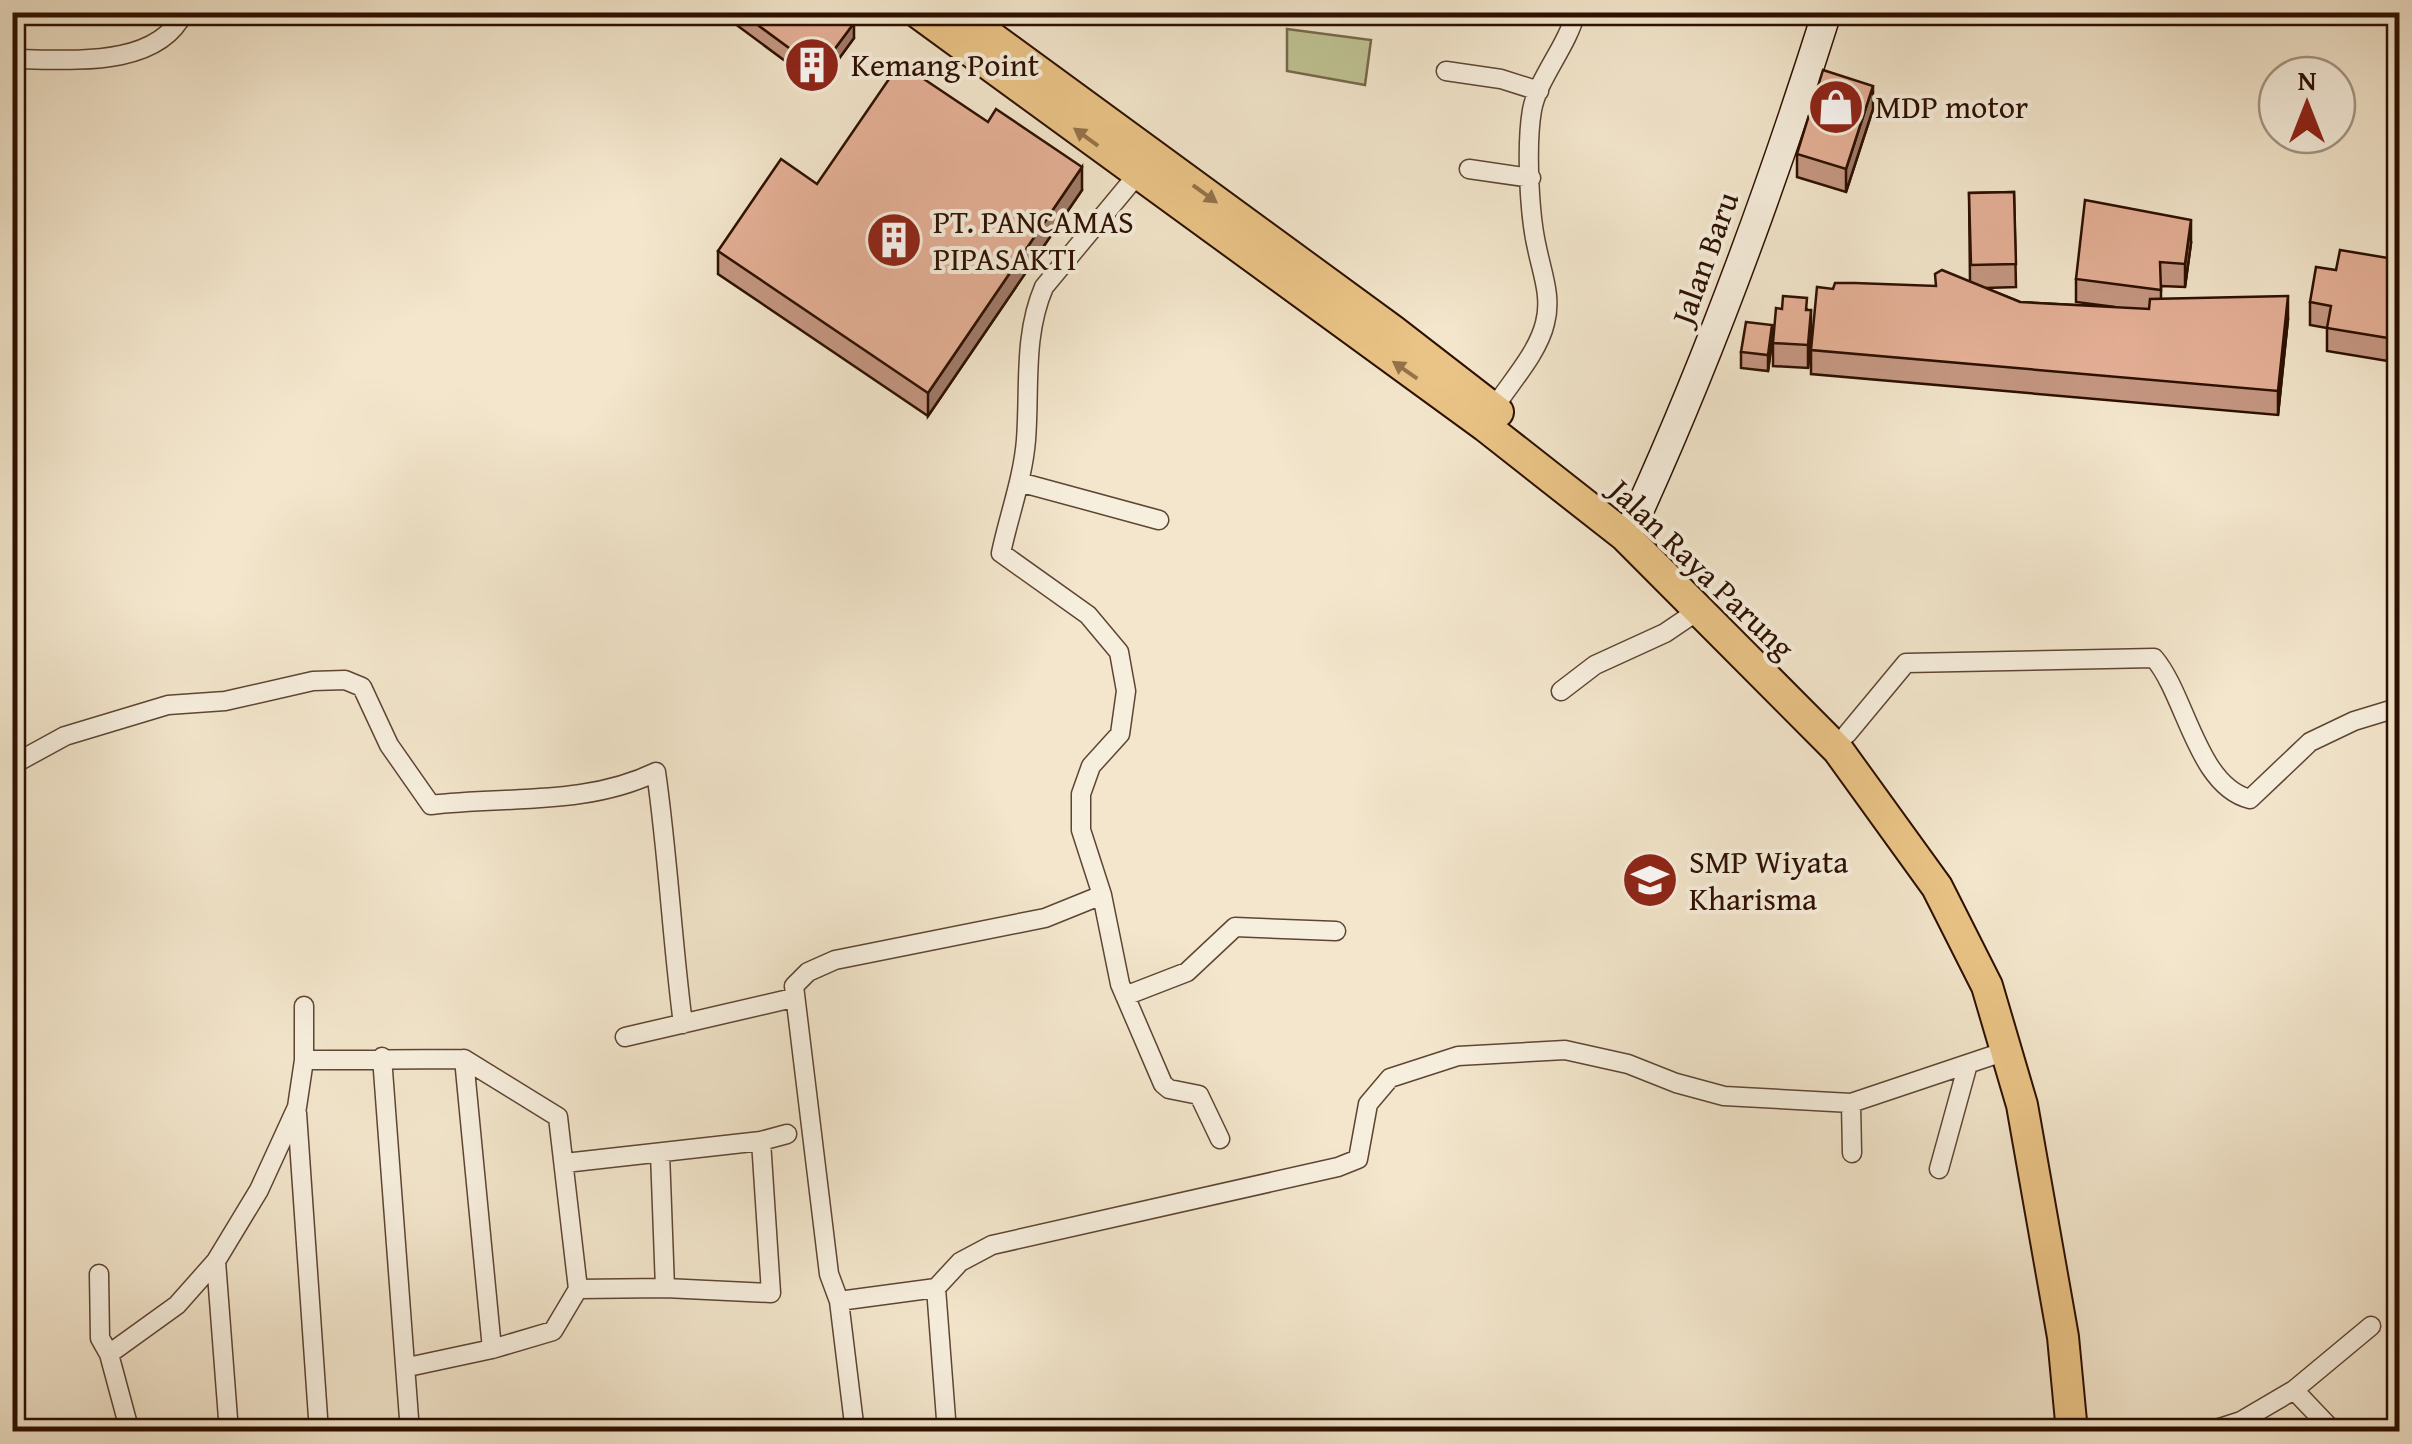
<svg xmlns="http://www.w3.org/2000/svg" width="2412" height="1444" viewBox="0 0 2412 1444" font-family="'Gentium Book Plus',serif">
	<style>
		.pitch { fill: #bfc394; stroke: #76694a; stroke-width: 2.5 }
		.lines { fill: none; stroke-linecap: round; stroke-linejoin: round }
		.minor-casing { stroke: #5e4533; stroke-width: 21 }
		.secondary-casing { stroke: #2c0f00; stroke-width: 31 }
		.trunk-casing { stroke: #2c0f00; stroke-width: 34 }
		.minor { stroke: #f7efde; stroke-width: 18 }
		.secondary { stroke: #f7efde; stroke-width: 28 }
		.trunk { stroke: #eac386; stroke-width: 30 }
		.wall { fill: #c59782; stroke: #2c0f00; stroke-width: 2.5 }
		.shaded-wall { fill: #a07b6a; stroke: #2c0f00; stroke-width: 2.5 }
		.building { fill: #e5b097; stroke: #2c0f00; stroke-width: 2.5 }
		.oneway { fill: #94724a }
		.labels { text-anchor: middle; stroke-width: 8; stroke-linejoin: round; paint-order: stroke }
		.poi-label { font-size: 32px; fill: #2c0f00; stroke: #f7efde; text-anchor: start }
		.street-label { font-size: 32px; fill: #2c0f00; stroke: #f7efde }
	</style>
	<rect width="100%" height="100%" fill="#f3e6cc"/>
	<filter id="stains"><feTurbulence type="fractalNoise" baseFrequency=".002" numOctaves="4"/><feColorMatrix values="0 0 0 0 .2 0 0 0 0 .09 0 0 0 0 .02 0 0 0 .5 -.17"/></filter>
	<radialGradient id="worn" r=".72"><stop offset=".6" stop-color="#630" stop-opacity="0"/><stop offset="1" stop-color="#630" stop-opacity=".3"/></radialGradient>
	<path class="pitch" d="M1287,29L1371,40L1365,85L1287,71Z"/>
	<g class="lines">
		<g class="minor-casing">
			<path id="minor" d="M12,59C66,59 157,70 184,12
				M1446,71L1501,79L1539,91
				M1469,169L1531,178
				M1494,408C1510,383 1538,353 1545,323C1552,297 1542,273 1537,248C1529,214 1526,145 1532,110C1538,78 1567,47 1576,12
				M1019,482L1159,520
				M1561,691L1595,665L1665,633L1699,610
				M1847,734L1906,663L2154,658C2186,695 2197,786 2250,799L2310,742L2354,721L2400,707
				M12,765L65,736L168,705L225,701L313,681L345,680L362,687L389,745L431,805C506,796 586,806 656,772C668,855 672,940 683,1024
				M1102,895L1120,984L1163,1084L1169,1089L1199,1095L1220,1139
				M1125,996L1187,972L1235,927L1336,931
				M625,1037L793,998
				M382,1057L410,1432
				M464,1059L492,1349
				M304,1060L464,1059L558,1117L578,1289
				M1851,1103L1852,1153
				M297,1113L319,1432
				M761,1141L787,1134
				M660,1153L665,1288
				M1939,1169L1968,1064
				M216,1261L229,1432
				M99,1274L100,1338L109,1354L130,1432
				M936,1288L960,1262L992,1245L1338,1167L1358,1159L1368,1104L1390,1078L1458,1056L1565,1050L1628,1064L1676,1083L1724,1096L1851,1103L2006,1051
				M839,1301L855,1432
				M109,1354L177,1305L216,1261L259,1190L297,1107L304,1060V1006
				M408,1367L492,1349L553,1331L578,1289L665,1288L771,1293L761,1141L565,1163
				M2294,1390L2371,1326
				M947,1432L936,1288L839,1301L829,1274L794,986L808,972L835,960L1045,918L1102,895L1081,830V794L1091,766L1120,734L1126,691L1119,652L1088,615L1001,553C1009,515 1023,478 1026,440C1030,387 1023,336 1044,287L1137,175
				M2207,1432L2241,1421L2294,1390L2334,1432"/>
		</g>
		<g class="secondary-casing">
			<path id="secondary" d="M1634,522C1710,356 1772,186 1827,12"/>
		</g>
		<g class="trunk-casing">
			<path id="trunk" d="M917,12L1485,426L1625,536L1838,750L1937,887L1987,986L2022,1105L2063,1337L2072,1432
				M957,12L1392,330L1498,412"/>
		</g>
		<use href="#minor" class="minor"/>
		<use href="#secondary" class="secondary"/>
		<use href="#trunk" class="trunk"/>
	</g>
	<path class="wall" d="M719,12H840L854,38L819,86Z
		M1873,109L1846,192L1797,177V154Z
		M988,122L1082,190L928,416L718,274V251L817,184Z
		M2014,192L2016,287L1985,288L2020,302L2115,307L2076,302V279L2191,243L2185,287L2161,286V299L2288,319L2278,415L1811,374V350L1833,289L1935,286L1970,282L1969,193Z
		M2400,260V363L2327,351V328L2310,325V302L2336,270Z
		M1807,310L1811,333L1808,368L1773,366V343Z
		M1772,341L1768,371L1741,368V352Z"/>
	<path class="shaded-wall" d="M854,23V38L819,86V70Z
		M1873,86V109L1846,192V169Z
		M1082,167V190L928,416V393Z
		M2191,220V243L2185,287V264Z
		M2288,296V319L2278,415V391Z
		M1811,310V333L1808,368V345Z
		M1772,325V341L1768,371V355Z"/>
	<path class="building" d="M740,12H840L854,23L819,70Z
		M900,63L988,122L996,109L1082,167L928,393L718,251L781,159L817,184Z
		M1823,70L1873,86L1846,169L1797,154Z
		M2014,192L2016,264L1971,265L1969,193Z
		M2085,200L2191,220L2185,264L2160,262L2161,290L2076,279Z
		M2340,250L2400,260V340L2327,328L2331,306L2310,302L2316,267L2336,270Z
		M1942,270L2020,302L2149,309L2150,299L2288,296L2278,391L1811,350L1817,287L1833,289L1835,283H1855L1936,286L1935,274Z
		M1783,296L1807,298L1806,310H1811L1808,345L1773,343L1776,308L1782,309Z
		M1746,322L1772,325L1768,355L1741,352Z"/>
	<defs><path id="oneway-solid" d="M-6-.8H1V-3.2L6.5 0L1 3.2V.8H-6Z" transform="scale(2.5)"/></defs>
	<g class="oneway">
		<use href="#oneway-solid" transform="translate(1086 137) rotate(-144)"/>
		<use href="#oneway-solid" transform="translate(1205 194) rotate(36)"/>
		<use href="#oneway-solid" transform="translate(1405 370) rotate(-145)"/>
	</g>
	<defs>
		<g id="building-disc" transform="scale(2.875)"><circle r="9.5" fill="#8f2418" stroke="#f7efde"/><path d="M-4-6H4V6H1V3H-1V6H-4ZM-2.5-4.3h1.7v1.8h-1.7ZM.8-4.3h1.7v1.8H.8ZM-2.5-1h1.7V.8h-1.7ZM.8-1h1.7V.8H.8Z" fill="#fff"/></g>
		<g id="shop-disc" transform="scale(2.875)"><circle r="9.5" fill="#8f2418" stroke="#f7efde"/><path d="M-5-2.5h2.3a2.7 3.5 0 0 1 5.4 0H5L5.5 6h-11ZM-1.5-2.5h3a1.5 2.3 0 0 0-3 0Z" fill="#fff"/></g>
		<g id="school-disc" transform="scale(2.875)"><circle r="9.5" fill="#8f2418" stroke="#f7efde"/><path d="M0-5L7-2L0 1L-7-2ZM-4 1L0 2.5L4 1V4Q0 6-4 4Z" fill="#fff"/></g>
	</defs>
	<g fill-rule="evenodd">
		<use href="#building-disc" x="812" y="65"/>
		<use href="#shop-disc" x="1836" y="107"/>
		<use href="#building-disc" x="894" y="240"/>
		<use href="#school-disc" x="1650" y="880"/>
	</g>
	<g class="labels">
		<g class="poi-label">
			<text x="851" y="76">Kemang Point</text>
			<text x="1875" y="118">MDP motor</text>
			<text x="933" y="233">PT. PANCAMAS<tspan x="933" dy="37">PIPASAKTI</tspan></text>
			<text x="1689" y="873">SMP Wiyata<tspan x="1689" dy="37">Kharisma</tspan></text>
		</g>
		<g class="street-label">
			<text transform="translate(1705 258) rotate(-70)" y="11">Jalan Baru</text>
			<text transform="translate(1702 569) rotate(44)" y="11">Jalan Raya Parung</text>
		</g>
	</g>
	<rect width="2412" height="1444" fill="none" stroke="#f3e6cc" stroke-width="50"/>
	<rect x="15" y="15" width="2382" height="1414" fill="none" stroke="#2c0f00" stroke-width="5"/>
	<rect x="25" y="25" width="2362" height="1394" fill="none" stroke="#2c0f00" stroke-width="2.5"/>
	<g transform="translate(2307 105)"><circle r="48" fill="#f7efde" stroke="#a69585" stroke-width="2.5"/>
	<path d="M0-8L18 38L0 25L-18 38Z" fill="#8f2418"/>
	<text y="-15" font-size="28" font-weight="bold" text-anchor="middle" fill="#2c0f00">N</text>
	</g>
	<rect width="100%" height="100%" filter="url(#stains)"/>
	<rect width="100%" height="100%" fill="url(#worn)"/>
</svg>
